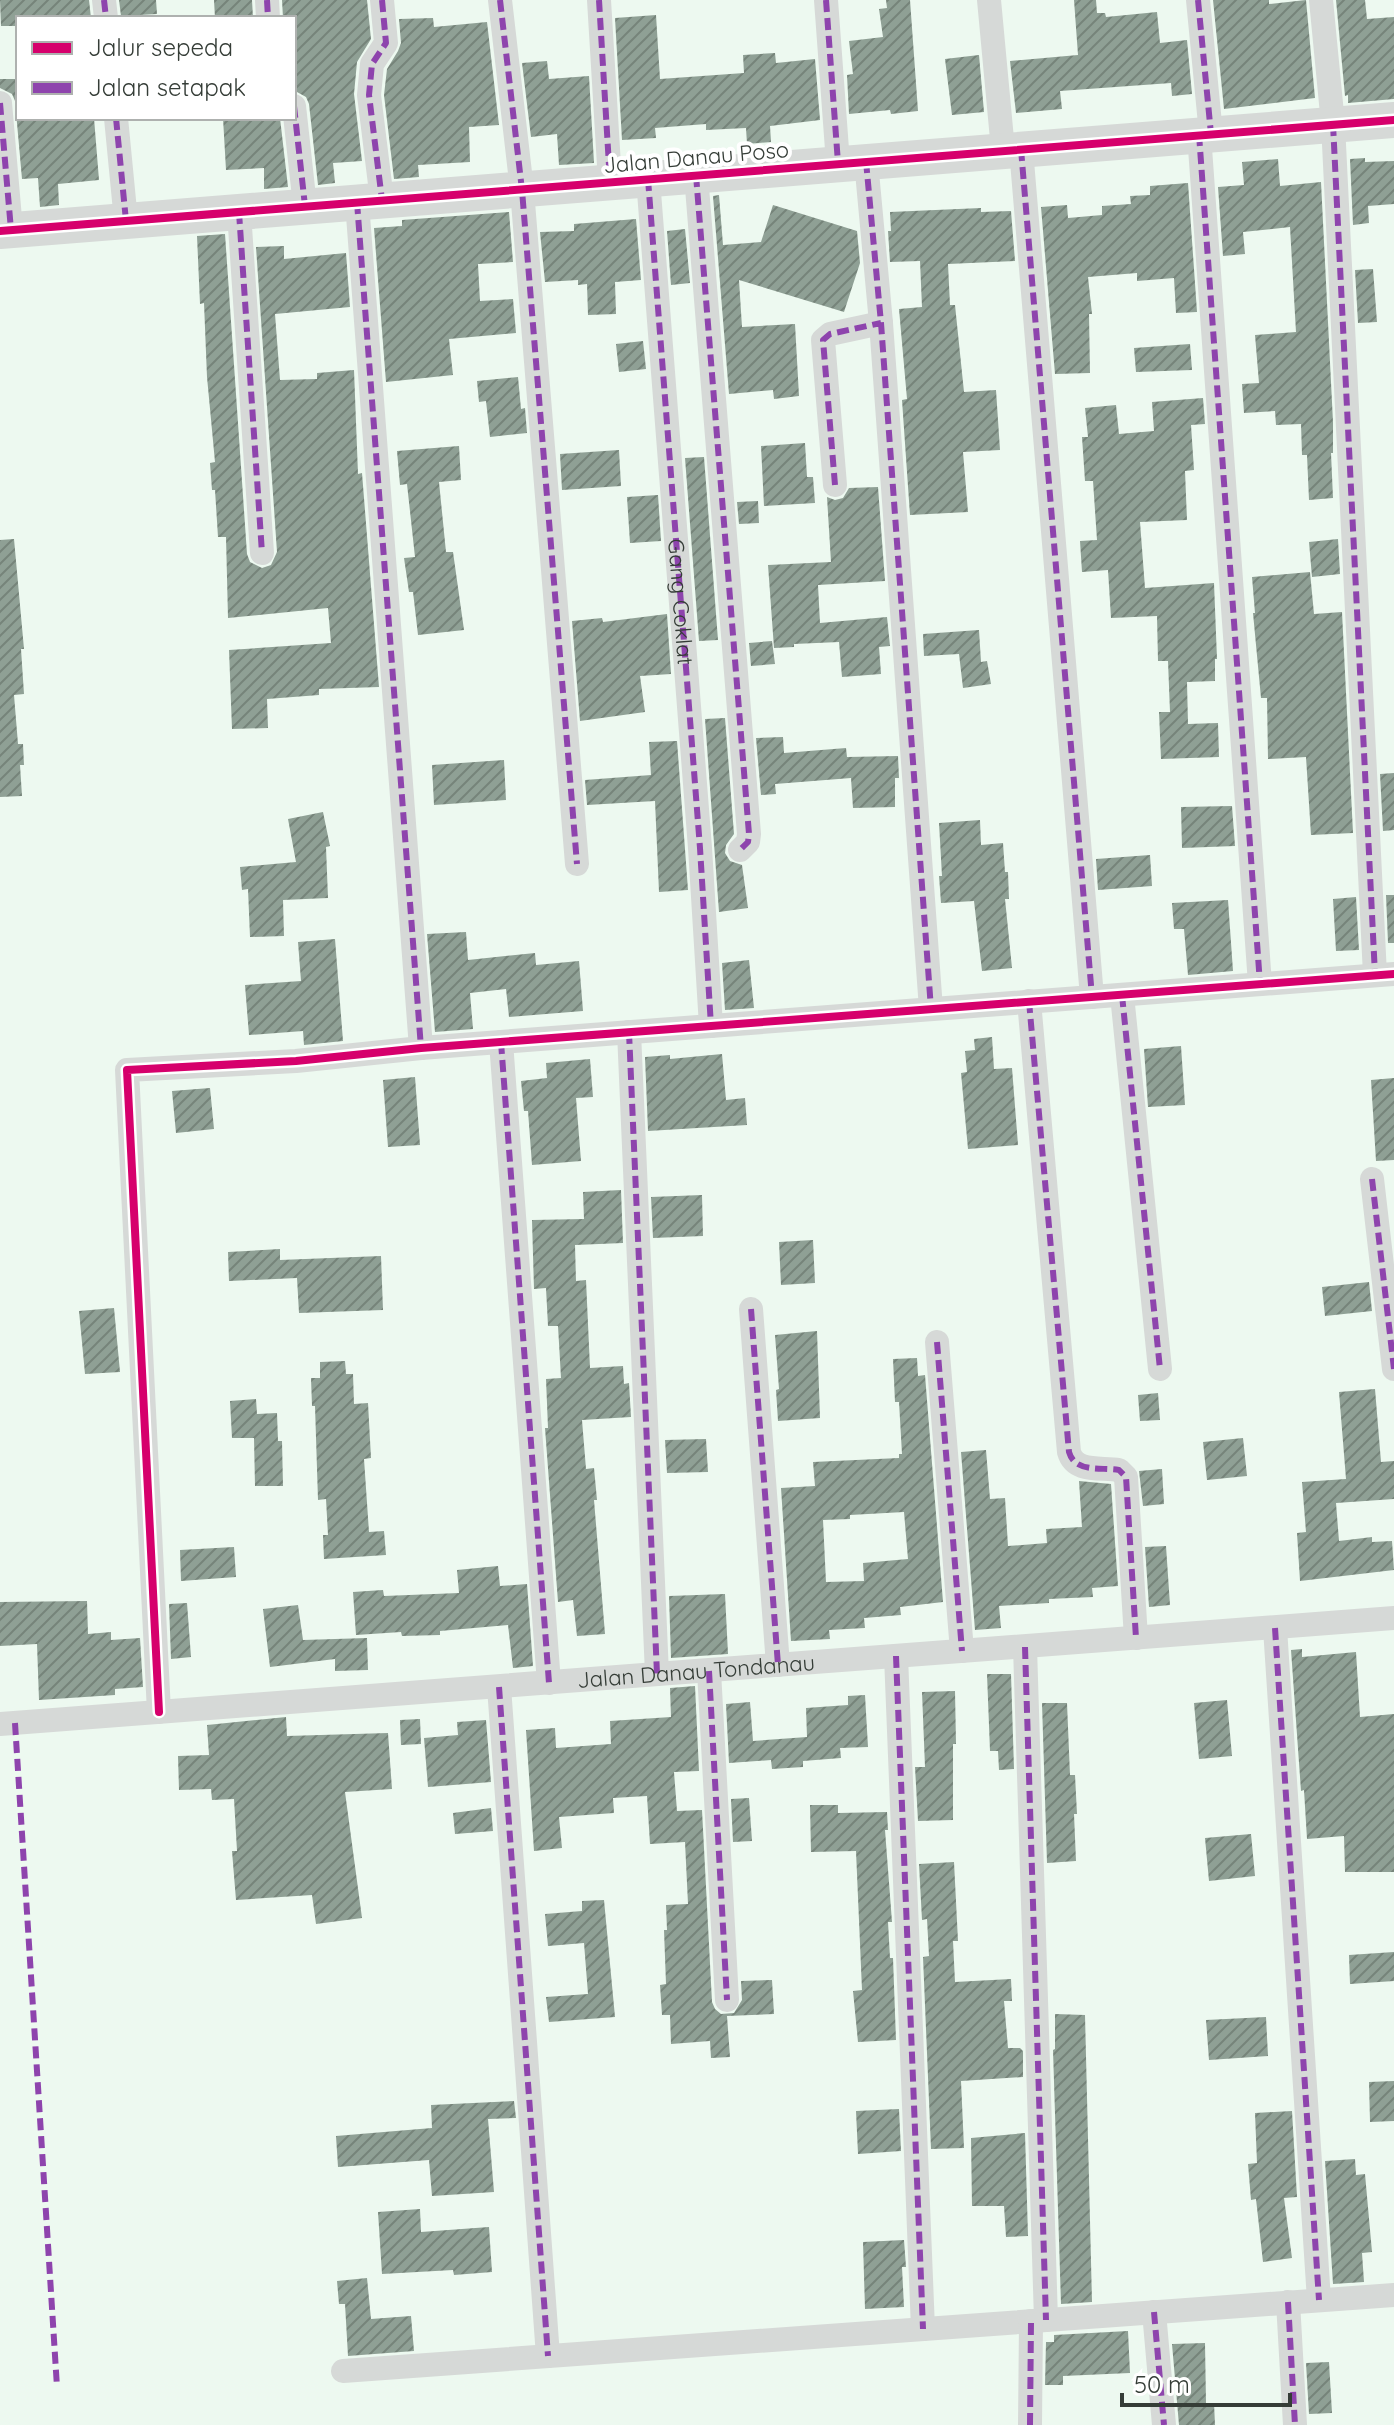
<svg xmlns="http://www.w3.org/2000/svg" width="1394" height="2425" viewBox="0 0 1394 2425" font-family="Quicksand,sans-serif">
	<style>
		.building { fill: url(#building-hatch); fill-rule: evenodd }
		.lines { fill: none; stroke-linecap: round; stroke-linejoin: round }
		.street { stroke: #d6d9d7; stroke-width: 24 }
		.secondary { stroke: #d6d9d7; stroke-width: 36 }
		.quiet { stroke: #8e44ad; stroke-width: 6; stroke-dasharray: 12 6; stroke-linecap: butt }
		.cycleway-casing { stroke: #fff; stroke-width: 13 }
		.cycleway { stroke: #d6006c; stroke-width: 8 }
		.labels { text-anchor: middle; stroke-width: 8; stroke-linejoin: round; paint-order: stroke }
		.street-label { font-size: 22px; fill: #353d37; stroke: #fff }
	</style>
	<defs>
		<pattern id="building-hatch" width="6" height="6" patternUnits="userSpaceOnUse" patternTransform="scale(2)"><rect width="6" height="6" fill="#8fa095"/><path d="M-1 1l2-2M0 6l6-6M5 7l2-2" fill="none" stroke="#76847a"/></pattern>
	</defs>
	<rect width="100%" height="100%" fill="#edf9f0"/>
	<path class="building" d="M0,0H89L91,18H18V26H1Z
		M119,0H156L157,14L121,16Z
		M214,0H252L253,18H215Z
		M282,0H367L371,39L357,62L354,94L362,161L333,163L335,183L318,185L309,104L306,97L297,92L294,18H283Z
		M886,0H910L918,111L891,114L890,110L849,114L847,75L853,74L849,41L883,37L879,9L887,8Z
		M1074,0H1096L1097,13H1105L1106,17L1157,12L1160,43L1187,40L1192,94L1172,96L1171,83L1060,91L1062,109L1016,113L1010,61L1078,55Z
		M1213,0H1269V4L1306,0L1315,98L1224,109Z
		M1336,0H1365L1367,19L1394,17V99L1348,103V95L1345,96Z
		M656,15L660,79L744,73L743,55L775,53L776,63L815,59L820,120L770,126L771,142L747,144L746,128L706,130V124L655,128L656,138L622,140L615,18Z
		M433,18L434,27L487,22L499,125L469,127L470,162L418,165L419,177L394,179L384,95L387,69L398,51L401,43L399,19Z
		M979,55L984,112L952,115L945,59Z
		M547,61L549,79L589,76L594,163L559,165L557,134L531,137L522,63Z
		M0,79H18V118H94L99,180L58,184L59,205L40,207L38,178L22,179L15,101L12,94L0,88Z
		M223,118H280L288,187L264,189V168L226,170Z
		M1365,158V162L1394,161V204L1368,206L1369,223L1353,225L1350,159Z
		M1278,159L1280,186L1321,182L1333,422V453H1331L1333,498L1309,500L1307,455H1302L1301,424L1276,425L1275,411L1244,413L1242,384L1259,383L1255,335L1296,332L1290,227L1243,232L1245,254L1223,256L1218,187L1244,185L1242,162Z
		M1188,183L1197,312L1176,313L1174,278L1137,281V273L1088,277L1092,314H1089L1090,373L1055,374L1041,207L1067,205L1068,218L1102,215V206L1131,204L1130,196L1150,195V186Z
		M719,195L723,245L761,242L773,205L857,231L860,263L844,312L739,280L742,327L795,324L799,396L774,399L773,390L729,394L713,196Z
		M981,208V212L1011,211L1015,261L948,264L950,305H955L964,392L996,390L1000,450L963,452L968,512L910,515L902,400L907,399L899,309L922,307L920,261L890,262L888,231H891L890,212Z
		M509,212L513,262L478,264L480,301L513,299L516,333L449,339L453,375L386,382L374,228L402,226V220Z
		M636,219L641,280L615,282L616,314L588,315L587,284L578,285V280L545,282L540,232L574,231V224Z
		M685,229L690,283L671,285L667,231Z
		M225,234L247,554L250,562L262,568L271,565L277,552L256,247L284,246V259L346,253L350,307L275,314L280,380L317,379V373L354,370L358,474L362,473L379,687L319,689V695L267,699L268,728L232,729L229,650L331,643L328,608L228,618L226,537H218L215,490H212L210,463L215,462L207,377L204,303L200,304L197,236Z
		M1373,269L1377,322L1358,323L1355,270Z
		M643,341L646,369L619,372L616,344Z
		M1190,344L1192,370L1136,372L1134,348Z
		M518,377L521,409L525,408L527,433L490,437L486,401L479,402L477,381Z
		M1203,398L1205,424L1191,425L1194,470L1185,471L1187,520L1140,522L1145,588L1214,583L1217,659H1215V681L1187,682L1188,724L1218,723L1219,757L1161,759L1159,712H1170L1168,661H1158L1157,616L1111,618L1108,570L1082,572L1080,541L1097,540L1093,481H1085L1082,437H1088L1085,408L1116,405L1119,434L1154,431L1152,402Z
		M805,443L807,477H813L815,503L764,506L761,446Z
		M459,446L461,480L439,482L446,552H453L464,630L418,635L413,592H409L404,558L415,557L407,484L400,485L397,451Z
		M619,450L621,486L562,490L560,454Z
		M704,457L718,640L699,641L685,458Z
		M878,487L885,581L818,585L820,623L887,617L890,646L879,647L881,674L842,677L839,642L794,644V647L774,648L768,565L831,562L827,497L835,500L843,498L849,488Z
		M658,495L661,541L630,543L627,497Z
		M758,501L759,523L739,524L737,502Z
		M14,539L24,649H21L24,694L14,695L18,744H23L24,765H20L22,796L0,797V540Z
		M1338,539L1340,574L1312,577L1309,542Z
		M1310,572L1314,614L1342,612L1353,833L1311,835L1306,757L1268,759L1267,698H1261L1253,613H1255L1252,577Z
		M667,614L671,674L640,676L645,712L580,721L572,621L602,618L603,622Z
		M979,630L981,662L987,661L991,684L963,688L959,654L924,656L923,634Z
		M772,641L775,664L751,666L749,643Z
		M725,718L734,834L726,845L725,853L730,861L742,865L748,908L719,912L705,719Z
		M783,737L784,753L846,748L847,757L898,756L899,778H895V807L853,808L851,778L775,784L776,794L761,795L756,738Z
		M677,741L688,890L659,892L655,801L587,805L585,780L651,775L649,742Z
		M504,760L506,800L434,805L432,765Z
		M1394,773V830L1383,831L1380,774Z
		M1232,806L1235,846L1182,848L1181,807Z
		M323,812L330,846L326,847L328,898L283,900L284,936L250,937L248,889L242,890L240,867L296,862L288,819Z
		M980,820L981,845L1003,843L1005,872H1008L1009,899H1005L1012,968L982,971L974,901L941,903L939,876H942L939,823Z
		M1150,855L1152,886L1098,890L1096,859Z
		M1386,895H1394V943H1388Z
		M1356,897L1359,950L1336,951L1333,899Z
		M1228,900L1233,971L1188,975L1184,929H1174L1172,903Z
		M466,932L468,960L535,953L536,965L579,961L583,1011L509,1017L506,989L470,993L473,1029L435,1032L427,934Z
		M335,939L343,1041L304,1045L303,1031L249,1035L245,985L301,981L298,942Z
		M749,960L754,1008L725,1010L722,963Z
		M992,1037L994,1069L1012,1068L1018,1145L968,1149L961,1073L967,1072L965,1051L975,1050L974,1039Z
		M1181,1046L1185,1105L1148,1107L1144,1049Z
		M722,1054L726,1100L745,1098L747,1125L648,1131L645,1057L670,1055V1059Z
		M590,1059L593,1097L576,1098L581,1161L532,1165L528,1111H524L521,1081L547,1078L546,1063Z
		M415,1077L420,1145L388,1147L383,1080Z
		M1394,1078V1160L1376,1161L1371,1080Z
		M210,1088L214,1129L176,1133L172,1091Z
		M621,1190L623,1243L575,1245L576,1281L586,1280L590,1368L623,1366L624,1384L629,1383L631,1417L582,1420L586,1469L594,1468L597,1500H594L605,1634L577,1636L573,1600L558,1602L545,1428H548L546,1379L561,1378L558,1326H548L546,1288L534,1289L532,1220L584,1219L583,1192Z
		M702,1195L703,1236L653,1238L651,1197Z
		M813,1240L815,1283L781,1285L779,1242Z
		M280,1249V1260L381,1256L383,1310L299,1313L297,1278L229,1281L228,1252Z
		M1369,1282L1372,1311L1325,1316L1322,1287Z
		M114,1308L120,1372L85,1374L79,1311Z
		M817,1331L820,1418L778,1421L776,1390L779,1389L775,1335Z
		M917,1358L918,1376L925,1375L943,1602L900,1607L901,1615L864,1618L865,1628L829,1630L830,1639L791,1641L781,1488L815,1486L813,1462L899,1458V1454H902L899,1402H895L893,1359ZM904,1512L908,1559L863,1563L864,1581L826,1582L823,1520L850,1519V1515Z
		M345,1361L346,1374H353L354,1404L368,1403L371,1458L364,1459L369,1532L384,1531L386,1555L324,1559L323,1535H328L326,1499L318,1500L315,1406H312L311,1378H320V1362Z
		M1375,1389L1381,1462L1394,1461V1499L1336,1503L1339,1541L1372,1537V1542L1392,1541L1394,1570L1300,1581L1297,1533L1306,1532L1302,1482L1346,1479L1339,1392Z
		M1158,1393L1160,1420L1140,1421L1138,1395Z
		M256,1399L257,1414L277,1413L278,1441H282L283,1486H255L254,1438H232L230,1401Z
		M1243,1438L1247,1476L1207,1480L1203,1442Z
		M706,1439L708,1472L667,1473L665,1440Z
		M986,1450L990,1499L1005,1498L1008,1546L1047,1543L1046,1529L1082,1527L1079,1481L1111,1484L1118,1586L1092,1588L1093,1597L1049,1599V1603L999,1606L1001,1628L975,1630L961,1452Z
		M1162,1469L1164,1504L1143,1506L1139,1471Z
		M1166,1546L1170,1605L1149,1607L1145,1547Z
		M234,1547L236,1577L181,1581L180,1550Z
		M498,1566L500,1586L527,1584L533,1666L513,1668L508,1625L440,1631V1635L402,1636L401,1632L356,1635L353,1592L383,1590L384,1596L459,1593L457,1570Z
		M725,1594L728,1654L671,1658L669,1596Z
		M87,1601L88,1634L111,1632V1640L140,1638L143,1687L115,1689V1695L39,1700L37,1644L0,1646V1602Z
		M187,1603L191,1657L171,1659L169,1604Z
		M298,1605L303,1640L367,1638L368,1670L335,1671V1659L270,1667L263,1609Z
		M1302,1649V1657L1356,1652L1360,1717L1394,1714V1872H1345L1344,1836L1307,1839L1304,1790L1301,1791L1291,1650Z
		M987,1674H1011L1014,1769L999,1770L998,1751H990Z
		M695,1686L699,1771L674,1772L677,1811L702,1810L712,2002L715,2009L721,2014L734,2013L742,2000L741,1981L772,1980L774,2014L727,2016L730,2057L711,2058L710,2041L671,2044L670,2015H662L660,1985L666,1984L664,1930H667L666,1905L688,1904L685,1842L650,1844L647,1796L613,1798L614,1813L559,1817L562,1848L534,1851L526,1730L555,1728L556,1748L611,1744L610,1721L671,1717L670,1688Z
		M955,1691L956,1744H953V1820L918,1821L915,1767H925L922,1692Z
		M865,1695L868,1747L840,1748L841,1758L803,1761V1767L772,1769L771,1760L729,1763L726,1704L750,1702L753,1741L807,1737L806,1708L848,1705V1696Z
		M1227,1700L1232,1756L1199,1759L1194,1703Z
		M1042,1703H1067L1070,1775H1075L1077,1814H1074L1076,1861L1047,1863Z
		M286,1717L287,1736L388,1733L392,1789L345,1792L362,1918L316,1924L312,1895L236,1900L232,1851H237L234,1799L212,1800L211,1789L179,1790L178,1756L209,1755L207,1725Z
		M420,1719L421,1744L401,1745L400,1720Z
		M486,1720L491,1782L428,1787L424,1738L458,1735L457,1722Z
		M749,1798L752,1841L733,1842L731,1799Z
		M810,1805H838V1813L887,1812L888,1830H885L892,1922H888L890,1958H893L896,2040L858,2042L853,1991L862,1990L856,1851L811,1852Z
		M491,1808L493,1831L455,1834L453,1813Z
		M1251,1834L1255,1876L1209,1881L1205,1838Z
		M954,1862L958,1941H953L955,1982L1011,1979L1012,2001H1004L1008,2048H1020L1023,2051V2077L961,2081L964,2148L931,2149L923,1957L929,1956L927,1919L922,1920L919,1864Z
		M604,1900L615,2017L549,2022L546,1997L588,1994L584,1943L548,1946L545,1914L582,1911V1901Z
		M1394,1952V1981L1350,1984L1349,1955Z
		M1055,2014L1085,2015L1092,2302L1061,2304L1053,2050L1055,2049Z
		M1266,2017L1268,2056L1209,2060L1206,2020Z
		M1394,2081V2121L1370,2122L1369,2082Z
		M514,2101L516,2118L488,2119L494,2192L432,2196L429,2160L338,2167L336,2136L432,2128L431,2105Z
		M899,2109L901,2151L858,2154L856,2111Z
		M1292,2111L1297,2197L1284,2198L1292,2258L1263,2262L1256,2199L1251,2200L1248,2164L1257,2163L1255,2113Z
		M1025,2133L1028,2236L1006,2237L1004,2206H972L971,2138Z
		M1355,2159L1356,2175L1365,2174L1372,2252L1362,2253L1364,2282L1333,2284L1325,2161Z
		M420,2209L421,2232L489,2227L492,2272L454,2275L453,2270L382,2274L378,2212Z
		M904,2240L906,2267H902L904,2307L865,2309L863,2242Z
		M367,2278L371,2319L411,2316L414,2351L348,2356L345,2304H339L337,2281Z
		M1128,2331L1130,2373L1063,2376V2385H1045L1046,2342H1054V2335Z
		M1205,2343L1206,2403H1214L1215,2425H1179L1172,2344Z
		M1329,2362L1332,2413L1309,2414L1306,2363Z"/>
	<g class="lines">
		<g class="street">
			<path d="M104,0L106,18"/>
			<path d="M267,0L268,18"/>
			<path d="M382,0L386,43L372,64L369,95L382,200"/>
			<path d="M500,0L522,190L577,864"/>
			<path d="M599,0L610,182"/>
			<path d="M826,0L838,163"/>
			<path d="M989,0L1003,150"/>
			<path d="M1198,0L1211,134"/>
			<path d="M1321,0L1333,124L1375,975"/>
			<path d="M0,103L11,230"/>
			<path d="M294,106L305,206"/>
			<path d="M116,118L126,221"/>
			<path d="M1199,134L1260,984"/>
			<path d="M1021,149L1092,997"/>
			<path d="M866,161L881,323L931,1009"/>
			<path d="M696,175L749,834L748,842L740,850"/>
			<path id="s1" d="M648,179L700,848L711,1026"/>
			<path d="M357,202L421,1048"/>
			<path d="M239,212L262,553"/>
			<path d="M835,485L823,340L830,334L881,323"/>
			<path d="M1122,995L1160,1369"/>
			<path d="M1029,1001L1069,1452C1075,1473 1100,1467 1119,1470L1126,1477L1136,1638"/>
			<path d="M629,1032L657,1674"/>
			<path d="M501,1042L549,1683"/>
			<path d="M1372,1179L1394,1369"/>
			<path d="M751,1309L778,1665"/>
			<path d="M937,1342L962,1651"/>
			<path d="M1275,1628L1319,2300"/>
			<path d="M1025,1647L1046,2320"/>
			<path d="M896,1656L923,2329"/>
			<path d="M709,1671L727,2000"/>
			<path d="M499,1687L548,2356"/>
			<path d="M159,1712L127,1070L296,1061L421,1048L1394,974"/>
			<path id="s2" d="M0,1724L1394,1618"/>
			<path d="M1288,2302L1295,2425"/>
			<path d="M1154,2312L1164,2425"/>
			<path d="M343,2371L1394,2295"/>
			<path d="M1030,2425L1031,2321"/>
		</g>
		<path class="secondary" d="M0,231L1394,120"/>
		<path class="quiet" d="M104,0L106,18
			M267,0L268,18
			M382,0L386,43L372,64L369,95L382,200
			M500,0L522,190L577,864
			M599,0L610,182
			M826,0L838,163
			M1198,0L1211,134
			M0,103L11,230
			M294,106L305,206
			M116,118L126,221
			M1333,124L1375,975
			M1199,134L1260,984
			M1021,149L1092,997
			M866,161L881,323L931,1009
			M696,175L749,834L748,842L740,850
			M648,179L700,848L711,1026
			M357,202L421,1048
			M239,212L262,553
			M835,485L823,340L830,334L881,323
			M1122,995L1160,1369
			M1029,1001L1069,1452C1075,1473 1100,1467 1119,1470L1126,1477L1136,1638
			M629,1032L657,1674
			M501,1042L549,1683
			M1372,1179L1394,1369
			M751,1309L778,1665
			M937,1342L962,1651
			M1275,1628L1319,2300
			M1025,1647L1046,2320
			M896,1656L923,2329
			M709,1671L727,2000
			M499,1687L548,2356
			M15,1723L57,2387
			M1288,2302L1295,2425
			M1154,2312L1164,2425
			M1030,2425L1031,2321"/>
		<g class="cycleway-casing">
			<path id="cycleway" d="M0,231L1394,120
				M159,1712L127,1070L296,1061L421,1048L1394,974"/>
		</g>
		<use href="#cycleway" class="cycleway"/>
	</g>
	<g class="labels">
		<g class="street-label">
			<text transform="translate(696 157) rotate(-5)" y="8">Jalan Danau Poso</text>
			<text dy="8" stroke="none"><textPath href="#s1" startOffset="424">Gang Coklat</textPath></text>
			<text dy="8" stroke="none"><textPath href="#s2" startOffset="698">Jalan Danau Tondanau</textPath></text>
		</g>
	</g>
	<rect x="16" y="16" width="280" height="104" fill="#ffffff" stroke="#aeb1af" stroke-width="2"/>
	<rect x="32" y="42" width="40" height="12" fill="#d6006c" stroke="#aeb1af" stroke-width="2"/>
	<text x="88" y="56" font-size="24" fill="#353d37">Jalur sepeda</text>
	<rect x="32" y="82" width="40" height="12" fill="#8e44ad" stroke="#aeb1af" stroke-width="2"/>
	<text x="88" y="96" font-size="24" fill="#353d37">Jalan setapak</text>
	<path d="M1122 2393v12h168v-12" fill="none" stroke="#353d37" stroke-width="4"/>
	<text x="1134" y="2393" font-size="24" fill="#353d37" stroke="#ffffff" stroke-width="6" paint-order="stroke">50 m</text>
</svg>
